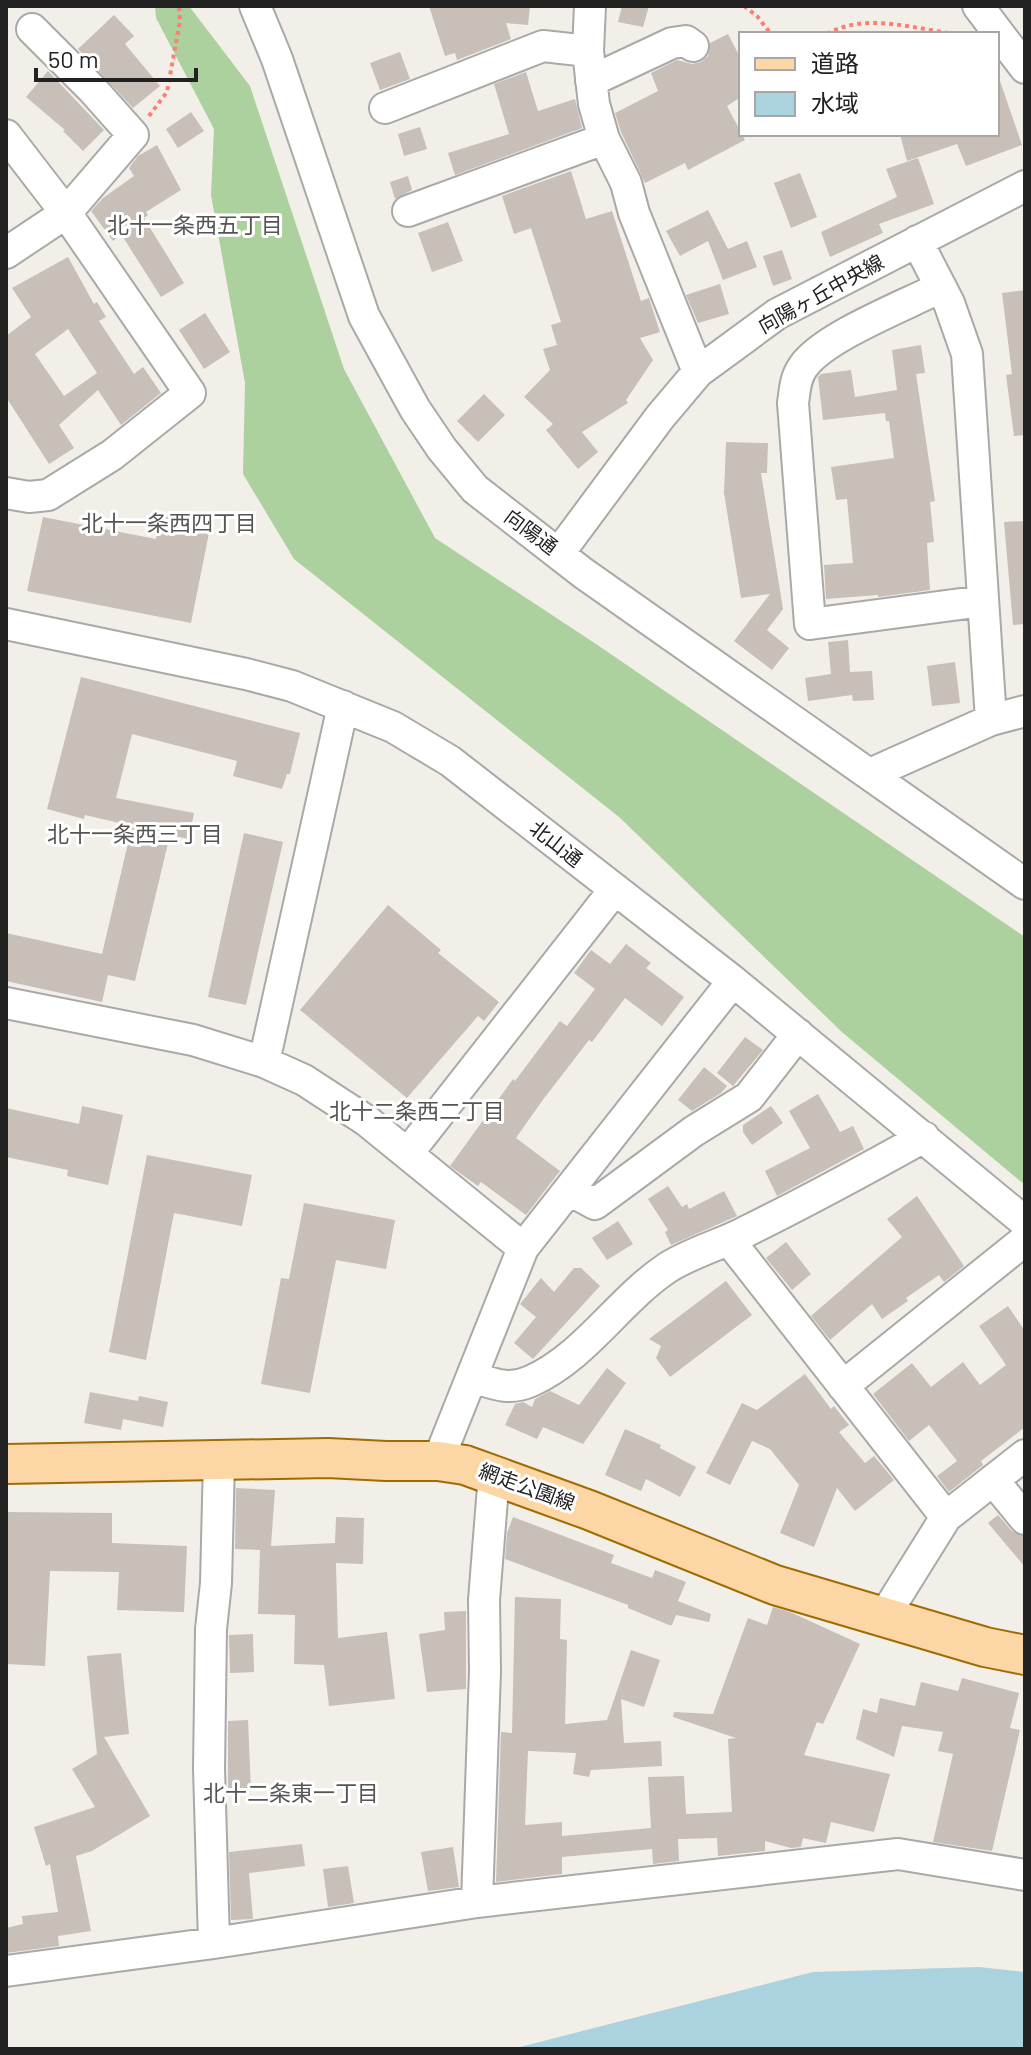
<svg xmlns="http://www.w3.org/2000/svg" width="1031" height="2055" viewBox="0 0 1031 2055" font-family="Barlow,'Noto Sans JP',sans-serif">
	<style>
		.forest { fill: #add19e }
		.water { fill: #aad3df }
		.building { fill: #c7bfb8; fill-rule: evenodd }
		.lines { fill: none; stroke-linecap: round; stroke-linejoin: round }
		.minor-casing { stroke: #a9a9a9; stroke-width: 34 }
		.major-casing { stroke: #a06b00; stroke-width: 42 }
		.path { stroke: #fa8072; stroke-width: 4; stroke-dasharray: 4 4; stroke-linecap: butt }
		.minor { stroke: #fff; stroke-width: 30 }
		.major { stroke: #fcd6a4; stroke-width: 38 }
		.labels { text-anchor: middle; stroke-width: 6; stroke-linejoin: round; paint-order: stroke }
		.street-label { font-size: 20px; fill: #222; stroke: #fff }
		.neighbourhood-label { font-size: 22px; fill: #555; stroke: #fff }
	</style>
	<rect width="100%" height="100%" fill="#f2efe9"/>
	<path class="forest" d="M155,6H189L250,86L344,369L435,538L596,644L1025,937V1185L843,1033L619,817L294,559L243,474L245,383L211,195L214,129L156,18Z"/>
	<path class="water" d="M979,1967L1025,1972V2049H512L813,1972Z"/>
	<path class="building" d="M429,6H530L528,25L506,23L511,39L457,60L455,53L445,56Z
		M622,6H649L643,27L618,22Z
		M114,15L134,36L125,44L160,86L133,108L78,49Z
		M728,34L741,59V97L727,106L745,140L688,170L685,163L645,183L621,132L615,113L658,91L651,73L677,60L692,64L701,62L708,56L710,43Z
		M400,52L410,79L380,90L370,63Z
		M48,71L104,130L83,151L63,131L65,130L26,97Z
		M526,72L538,111L575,99L582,128L455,175L448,153L509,134L494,84Z
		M997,81H1000L1022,145L966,166L957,144L907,161L900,134H997Z
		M191,112L204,131L178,148L166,129Z
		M420,127L427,149L404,156L398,134Z
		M157,145L181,190L146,212L148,215L144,218L184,283L161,297L121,234L113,241L91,211L103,198L134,176L129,168L138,156Z
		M918,158L934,204L879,224L883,233L830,257L821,232L897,197L886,169Z
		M571,171L586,219L612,211L641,301L649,298L660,332L640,338L653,360L626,400L628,403L582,432L598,452L578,469L546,430L553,424L524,397L550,370L543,349L557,345L551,325L561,322L531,228L514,234L502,196Z
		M800,173L817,217L791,228L774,183Z
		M408,176L412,190L395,199L390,182Z
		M708,210L728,249L747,241L757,267L723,280L708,241L680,256L666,231Z
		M448,222L463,261L432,272L418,233Z
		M782,250L792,279L773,286L763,256Z
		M68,257L94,304L97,302L106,317L99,321L134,374L143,367L161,393L121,425L98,390L59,425L74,448L49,464L6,397V336L31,317L12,288ZM68,329L97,373L64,396L35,354Z
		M720,284L729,314L698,323L686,295Z
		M1025,290V435L1014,436L1006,375L1012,374L1002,293Z
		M205,313L230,352L204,369L179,330Z
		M921,345L925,373L916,374L935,501L930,502L934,542L927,543L930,590L878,597V595L826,599L824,565L853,563L847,499L836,500L831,467L894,458L889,421H886L885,413L823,420L818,377L821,374L851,370L855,397L897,390L892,350Z
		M484,394L505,415L478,442L457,421Z
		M726,442L768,443L767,473H761L783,609L767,630L789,648L772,670L734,641L770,594L741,598L724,493Z
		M161,513L211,523L191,623L27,591L43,517L156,539Z
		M1025,521V624L1013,625L1004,522Z
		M848,640L850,672L872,671L874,700L853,701L852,695L808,701L805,678L831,674L828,642Z
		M955,662L960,703L932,706L927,666Z
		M81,677L300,733L290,774H287L282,789L233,776L237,761L132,734L116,798L194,813L189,839L170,835L135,981L108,975L102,1002L6,981V933L102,954L132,826L85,815L84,819L47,809Z
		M244,833L283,842L246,1005L208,997Z
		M388,905L441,950L438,953L499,1002L484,1021L478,1016L407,1098L300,1010Z
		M626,944L651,963L646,968L684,997L662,1026L625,998L592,1042L589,1040L542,1101L516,1138L560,1171L526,1215L481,1182L478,1186L450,1166L513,1079L515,1081L560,1021L567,1026L595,989L574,973L591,950L610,964Z
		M745,1037L763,1050L733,1086L717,1073Z
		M704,1067L727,1086L721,1093L692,1111L678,1100Z
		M818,1094L840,1132L853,1126L864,1149L777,1196L765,1171L810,1148L789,1111Z
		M82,1106L123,1115L108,1185L67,1176L68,1170L6,1157V1108L79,1124Z
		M771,1106L783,1123L752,1145L743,1132V1125Z
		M147,1155L252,1175L242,1226L174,1213L146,1360L109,1352Z
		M668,1186L682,1207L687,1204L689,1209L724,1191L737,1216L671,1245L665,1232L668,1230L648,1199Z
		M917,1196L964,1266L944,1282L939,1275L906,1298L908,1301L882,1319L872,1304L830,1340L811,1316L902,1237L887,1219Z
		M304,1203L395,1220L386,1269L336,1260L310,1393L261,1384L281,1278L289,1279Z
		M618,1221L633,1244L607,1260L592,1238Z
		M786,1242L811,1274L792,1290L766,1258Z
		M574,1268H581L600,1286L533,1359L514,1343L536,1317L520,1304L541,1278L554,1292Z
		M726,1281L752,1315L670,1377L656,1358L661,1346L649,1339Z
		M1008,1306L1025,1331V1427L981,1461L983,1465L949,1492L937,1476L957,1461L929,1425L909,1441L873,1394L912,1363L931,1387L963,1362L980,1385L1006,1365L979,1326Z
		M607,1368L626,1383L583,1444L543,1427L537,1439L505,1425L515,1404L523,1402L532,1407L535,1399L550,1391L579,1405Z
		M805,1374L831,1409L834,1406L849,1425L839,1432L865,1463L874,1456L894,1480L855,1511L837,1488L814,1547L780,1533L799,1485L770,1449L752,1441L730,1485L706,1473L742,1403L757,1410Z
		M90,1392L138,1401L139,1396L168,1402L163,1427L123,1419L121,1430L84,1423Z
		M625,1429L661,1445L660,1448L696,1467L680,1497L646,1479L641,1491L605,1475Z
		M236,1488L275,1490L271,1546L335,1543L336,1517L364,1518L363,1564L336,1563L338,1638L387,1632L395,1699L329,1706L324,1665L294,1664L295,1615L258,1614L260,1550L235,1549Z
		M6,1512L112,1513V1543L187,1546L184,1612L117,1610L119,1572L50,1571L45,1666L6,1664Z
		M998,1515L1012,1531L1025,1537V1567L988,1523Z
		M513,1517L614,1555L611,1563L652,1578L655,1570L686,1582L678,1601L711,1614L709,1622L676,1615L672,1625H669L628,1608V1605L505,1559L507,1533Z
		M515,1597L561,1599L560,1639L567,1640L565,1724L607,1720L631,1650L660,1660L644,1707L621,1699L624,1743L661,1741L662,1766L591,1770L589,1777L573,1774L576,1753L528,1751L525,1825L562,1822V1836L651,1828L648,1777L684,1776L686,1814L732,1812L728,1739L736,1738L673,1717L674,1712L713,1714L748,1618L767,1625L773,1607L790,1612L860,1644L823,1724L817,1722L804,1755L890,1774L874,1832L831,1822L826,1843L803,1838L801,1847L791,1848L765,1841V1851L718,1856L717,1838L678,1839L679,1861L653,1864L652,1849L562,1857V1874L496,1882L501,1732L512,1733Z
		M466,1611V1689L427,1692L419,1634L445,1630L444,1612Z
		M253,1634L254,1672L230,1673L229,1635Z
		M121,1653L129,1734L104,1737L150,1816L92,1851L76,1856L91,1931L58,1936L59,1946L6,1953V1928L23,1924L22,1916L58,1912L50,1864L46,1866L34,1827L95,1807L72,1769L97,1754L87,1656Z
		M962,1678L1019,1693L1010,1728L1020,1730L992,1851L933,1842L953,1754L938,1751L943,1732L902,1726L894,1757L856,1739L863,1709L877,1713L880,1698L915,1706L921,1682L958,1691Z
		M248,1720L251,1791L228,1792V1721Z
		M302,1844L305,1866L249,1873L253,1919L231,1920L229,1852Z
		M453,1847L459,1887L428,1891L421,1852Z
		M348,1866L354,1903L328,1907L323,1869Z"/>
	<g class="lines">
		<g class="minor-casing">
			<path id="minor" d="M255,6L277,59L364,316L415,409L442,449L475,489L583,573L1025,884
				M978,6L1025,68
				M588,51L590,6
				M591,81L672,43L686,41L693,46
				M385,108L543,46L588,51L594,104L604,139L626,183L634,213L698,372
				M6,135L66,213L190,393L112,455L48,495L29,497L6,493
				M408,211L604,139
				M917,241L949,303L967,354L991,720
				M6,253L66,213L133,135L93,90L32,29
				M941,287C906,305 823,337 803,367C795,378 795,390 793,403L810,624L983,601
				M559,553L660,417L698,372L777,314L1025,186
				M6,624L246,674L292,686L393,727L450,761L733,981L1025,1222
				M870,774L991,720L1025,711
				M6,1003L193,1040L264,1062L304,1080L367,1121L523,1248
				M264,1062L343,706
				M408,1153L615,889
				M569,1190L595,1204L694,1131L749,1097L798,1034
				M729,1240L946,1517
				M472,1377C494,1384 509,1391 531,1381C586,1356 618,1301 667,1268C690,1253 720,1245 745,1232C806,1202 865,1170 924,1137
				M843,1386L1025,1240
				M438,1461L523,1248L733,981
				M993,1480L1025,1519
				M883,1618L946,1517L1025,1455
				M477,1902L485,1671L484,1600L494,1474
				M214,1943L209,1768L211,1629L216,1583L219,1460
				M6,1971L214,1943L477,1902L898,1854L1025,1875"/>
		</g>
		<g class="major-casing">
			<path id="major" d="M6,1464L328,1458L386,1461H438L465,1465L589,1510L775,1585L985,1647L1025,1655"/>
		</g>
		<path class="path" d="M744,6L757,16L771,34
			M827,34C866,12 914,29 956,34
			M149,116L167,92L180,21L179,6"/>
		<use href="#minor" class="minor"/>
		<use href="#major" class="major"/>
	</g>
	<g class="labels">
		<g class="street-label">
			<text transform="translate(821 294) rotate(-29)" y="7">向陽ヶ丘中央線</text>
			<text transform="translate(531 532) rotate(37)" y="7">向陽通</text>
			<text transform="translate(556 844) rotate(38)" y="7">北山通</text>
			<text transform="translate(527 1487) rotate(20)" y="7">網走公園線</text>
		</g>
		<g class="neighbourhood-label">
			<text x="195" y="233">北十一条西五丁目</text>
			<text x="169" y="531">北十一条西四丁目</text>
			<text x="135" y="842">北十一条西三丁目</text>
			<text x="417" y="1119">北十二条西二丁目</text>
			<text x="291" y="1801">北十二条東一丁目</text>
		</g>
	</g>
	<rect width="1031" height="2055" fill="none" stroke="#222222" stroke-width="16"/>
	<rect x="739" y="32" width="260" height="104" fill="#ffffff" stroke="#a7a7a7" stroke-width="2"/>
	<rect x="755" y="58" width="40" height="12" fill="#fcd6a4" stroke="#a7a7a7" stroke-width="2"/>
	<text x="811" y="72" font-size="24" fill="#222222">道路</text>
	<rect x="755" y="92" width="40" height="24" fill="#aad3df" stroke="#a7a7a7" stroke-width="2"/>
	<text x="811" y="112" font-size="24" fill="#222222">水域</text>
	<path d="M36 68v12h160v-12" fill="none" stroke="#222222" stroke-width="4"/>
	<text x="48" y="68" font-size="24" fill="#222222" stroke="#ffffff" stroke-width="6" paint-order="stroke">50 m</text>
</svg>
